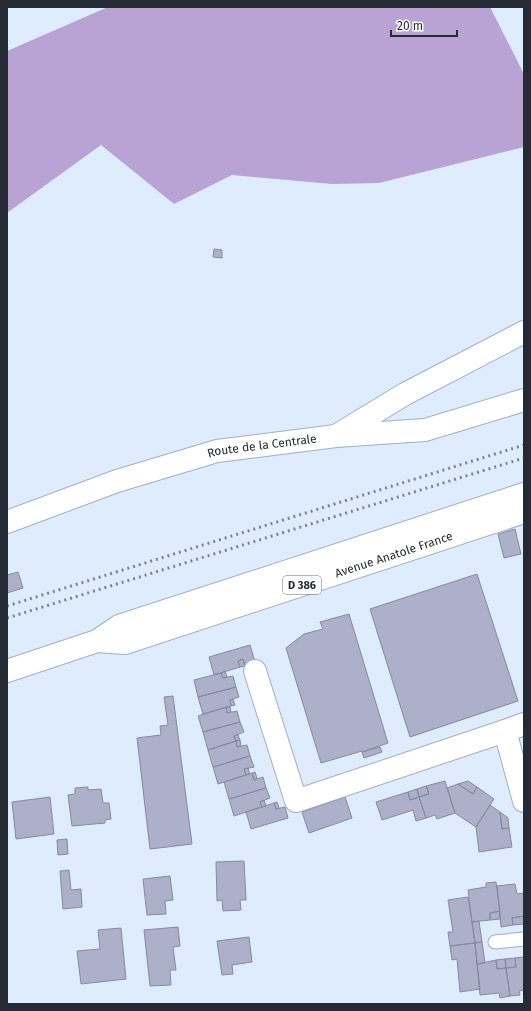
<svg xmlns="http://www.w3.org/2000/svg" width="531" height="1011" viewBox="0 0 531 1011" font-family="'Fira Sans',sans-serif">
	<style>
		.forest { fill: #b8a3d4 }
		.building { fill: #acb0c9; stroke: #8689a1 }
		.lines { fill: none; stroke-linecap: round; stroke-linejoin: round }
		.service-casing { stroke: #9fb0c5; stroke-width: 15 }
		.minor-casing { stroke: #9fb0c5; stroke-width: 24 }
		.primary-casing { stroke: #9fb0c5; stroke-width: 24 }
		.service { stroke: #fff; stroke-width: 13 }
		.minor { stroke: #fff; stroke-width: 22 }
		.primary { stroke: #fff; stroke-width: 22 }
		.rail { stroke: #7b8592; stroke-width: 3; stroke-dasharray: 2 4; stroke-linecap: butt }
		.labels { text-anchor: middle; stroke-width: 4; stroke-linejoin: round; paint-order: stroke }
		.shield { fill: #fff; stroke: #666b71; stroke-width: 1 }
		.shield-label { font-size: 11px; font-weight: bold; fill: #252b34 }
		.street-label { font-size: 12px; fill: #252b34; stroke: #fff }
	</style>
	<rect width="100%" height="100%" fill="#deecfe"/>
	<path class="forest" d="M108,7H490L524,74V147L379,183L332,184L232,175L174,204L101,145L7,213V51Z"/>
	<path class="building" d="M214,249L222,250V258L213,257Z
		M515,529L521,554L504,558L498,534Z
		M18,572L23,588L7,593V575Z
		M477,574L518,701L410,737L370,609Z
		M349,614L388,743L362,752V751L321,763L286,648L304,634L323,629L320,622Z
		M250,645L255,662L245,666L243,659L238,661L240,667L214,675L209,657Z
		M243,659L245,666L240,667L238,661Z
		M225,671L227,677L223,678L221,673Z
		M221,673L223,678L233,676L236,687L198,697L194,680Z
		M236,687L239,697L230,700L231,706L203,714L198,697Z
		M173,696L192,844L150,849L137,738L161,735L160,726L168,725L164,697Z
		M233,699L235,705L231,706L230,700Z
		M226,707L227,713L237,711L240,722L203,732L198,716Z
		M226,707H230L231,712L227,713Z
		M240,722L244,732L234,736L236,741L208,750L203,732Z
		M238,735L240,740L236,741L234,736Z
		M240,740L241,746L237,747L236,741Z
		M236,741L237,747L247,745L250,756L213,767L208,750Z
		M380,747L382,752L364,758L362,752Z
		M250,756L254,767L244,769L246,775L218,784L213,767Z
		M248,768L250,774L246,775L244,769Z
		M255,772L257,778L254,780L252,773Z
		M252,773L254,780L263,777L266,788L229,799L224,782Z
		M445,781L455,813L437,819L435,815L426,818L419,797L429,794L426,786Z
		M468,781L477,787L473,794L458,784Z
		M458,784L473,794L477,787L494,799L476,827L455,813L447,788Z
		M426,786L429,794L419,797L417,789Z
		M88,787V790L101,789L103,803H109L111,819L105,820V823L72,826L68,795L75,794V788Z
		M266,788L270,798L260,802L262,807L234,816L229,799Z
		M417,789L419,797L410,800L408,792Z
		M408,792L410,800L419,797L426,818L416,821L413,810L382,820L376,802Z
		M50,797L54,834L16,839L12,802Z
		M345,797L352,818L309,833L302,812Z
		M264,800L266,806L262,807L260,802Z
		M277,802L279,808L276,809L274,803Z
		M274,803L276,809L285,807L288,818L251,829L246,812Z
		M490,805L500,812L502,829L509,828L512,847L479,852L476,827Z
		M500,812L508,818L509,828L502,829Z
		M67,839L68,854L58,855L57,840Z
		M244,861L246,900H240L241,910L223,911L222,900L217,901L216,862Z
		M69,870L71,890L81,889L82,907L63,909L60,871Z
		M170,876L173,900L165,901L166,914L147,915L143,879Z
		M496,882L500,911L490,913V920L472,922L468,890L486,887V883Z
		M515,884L517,894L524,893V916L512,918L513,925L501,927L497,886Z
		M468,897L475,943L450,946L448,932H453L448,900Z
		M500,911V919L490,920V913Z
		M524,916V924L513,925L512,918Z
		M479,921L482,942L475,943L472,922Z
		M178,927L180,946L173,947L176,970H170L171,985L150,986L144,930Z
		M121,928L126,979L81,984L77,951L100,949L98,930Z
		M249,937L252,962L232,965L233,974L222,975L217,941Z
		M482,942L485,963L477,964L475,943Z
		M475,943L480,989L460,992L457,959L452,960L450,946Z
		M524,957V990L519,991L520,995L510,996L506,968L516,967L515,958Z
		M515,958L516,967L506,968L505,959Z
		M505,959L506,968L497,969L496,960Z
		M496,960L497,969L506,968L510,996L500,998L499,993L480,995L477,964Z"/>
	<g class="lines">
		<g class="service-casing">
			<path id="service" d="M495,942L524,939"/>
		</g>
		<g class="minor-casing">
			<g id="minor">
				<path d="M339,434L405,394L524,332"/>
				<path id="s1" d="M7,522L117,481L217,451L336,436L425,430L524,400"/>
				<path d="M255,671L296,801L505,731"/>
				<path d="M524,724L505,731L524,801"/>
			</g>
		</g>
		<g class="primary-casing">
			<g id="primary">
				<path id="s2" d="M97,641L125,643L524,512"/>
				<path d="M7,671L97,641L119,626L524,494"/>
			</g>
		</g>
		<use href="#service" class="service"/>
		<use href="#minor" class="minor"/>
		<use href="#primary" class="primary"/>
		<path class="rail" d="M7,606L524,445
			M7,618L524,458"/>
	</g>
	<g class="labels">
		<rect class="shield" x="283" y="576" width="38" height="18" rx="3"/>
		<g class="shield-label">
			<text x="302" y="589">D 386</text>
		</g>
		<g class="street-label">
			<text dy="4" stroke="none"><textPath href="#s1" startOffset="267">Route de la Centrale</textPath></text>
			<text dy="4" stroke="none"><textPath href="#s2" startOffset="311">Avenue Anatole France</textPath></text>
		</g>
	</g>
	<rect width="531" height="1011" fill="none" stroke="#252b34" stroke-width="16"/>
	<path d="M391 30v6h66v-6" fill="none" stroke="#252b34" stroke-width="2"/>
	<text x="397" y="30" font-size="12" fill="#252b34" stroke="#ffffff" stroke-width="3" paint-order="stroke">20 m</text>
</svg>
